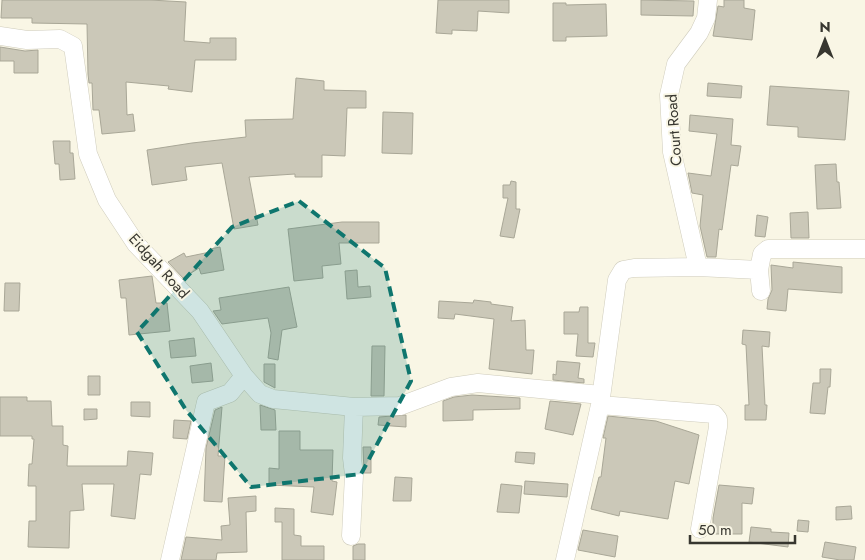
<svg xmlns="http://www.w3.org/2000/svg" width="865" height="560" viewBox="0 0 865 560" font-family="Jost,sans-serif">
	<style>
		.building { fill: #cbc8b8; stroke: #a9a797 }
		.lines { fill: none; stroke-linecap: round; stroke-linejoin: round }
		.minor-casing { stroke: #cfccbc; stroke-width: 19 }
		.minor { stroke: #fff; stroke-width: 18 }
		.marked { fill: #0f766e; fill-opacity: 0.2; stroke: #0f766e; stroke-width: 4; stroke-dasharray: 10 6; stroke-linejoin: round }
		.labels { text-anchor: middle; stroke-width: 4; stroke-linejoin: round; paint-order: stroke }
		.street-label { font-size: 15px; fill: #37362f; stroke: #f9f6e5 }
	</style>
	<rect width="100%" height="100%" fill="#f9f6e5"/>
	<path class="building" d="M2,0H150L186,2L184,41L210,43V38H236V60H195L192,92L168,89L169,86L126,82L127,115L133,114L135,131L102,134L99,110H93L92,83H89L88,74L87,24L32,23V18H1Z
		M438,0H509V13L478,11L477,31L452,30V34L436,33Z
		M641,0L694,1L693,16L641,15Z
		M724,0H744V8L755,10L752,40L713,36L718,6L724,7Z
		M553,3H566V5L606,4L607,36L566,37V41H553Z
		M0,47L25,51L38,50V73H14V61H0Z
		M296,78L324,81V90L366,91V108H347L345,156L322,155V177H295V174L249,177L258,225L234,229L222,163L185,167L187,180L152,185L147,150L192,143L246,137L245,120L293,119Z
		M708,83L742,86L741,98L707,96Z
		M770,86L849,91L845,140L798,137V127L767,125Z
		M383,112L413,113L412,154L382,153Z
		M690,115L733,119L731,145L741,146L738,166L731,165L722,230L719,229L716,257H707L700,226L703,195L692,193L688,173L711,176L717,134L689,131Z
		M53,141H70V153H73L75,179L60,180L59,164H55Z
		M836,164L837,182H839L841,208L817,209L815,165Z
		M511,181L516,182V209H520L514,238L500,236L508,198H503V185H510Z
		M808,212L809,238H791L790,213Z
		M757,215L768,217L765,237L755,236Z
		M342,222H379V243H339L341,264L322,266L323,278L294,281L288,229Z
		M220,247L224,270L201,274L199,268L183,278L168,262L184,253L186,257L210,252V249Z
		M793,262L842,267V293L788,289L786,311L767,309L768,299L772,290L771,265L793,268Z
		M357,270L358,287L370,286L371,297L347,299L345,271Z
		M152,276L156,303H167L170,331L129,335L126,298H121L119,280Z
		M5,283H20L19,311H4Z
		M289,287L297,327L282,330L278,360L268,358L271,333L268,318L222,324L213,311L221,310L219,298Z
		M474,300L491,302V304L513,307L511,321L525,320L526,350H534L532,374L489,369L494,319L455,314L454,319L438,318L439,301L473,303Z
		M580,307H588V343H595L593,357L576,356L578,334H564V312H579Z
		M743,330L770,332L769,347L762,346L765,405H767L766,420H745V405H749L746,345L742,344Z
		M194,338L196,356L171,358L169,341Z
		M372,346H385L384,396H371Z
		M557,361L580,363L578,378L584,379V383L553,380V374L556,375Z
		M211,363L213,381L192,383L190,366Z
		M264,364H275V388L264,382Z
		M820,369H831L830,387H828L825,414L810,413L813,383H820Z
		M88,376H100V395H88Z
		M472,395L520,398V409L473,410V420L443,421V401L454,397Z
		M0,397H27V401H51L52,426H63V445L68,446L67,466H127L128,451L153,453L151,475L140,474L135,519L111,516L114,484H82L84,510L70,511L69,548L28,547L29,521H36V486H28L29,464H32L34,439H32V436H0Z
		M550,401L581,404L573,435L545,429Z
		M131,402H150V417L131,416Z
		M260,405L275,410L276,430H261Z
		M222,407L218,456H225L222,502L204,501L206,448L215,410Z
		M84,409H97V419L84,420Z
		M406,415V427L378,425L379,417Z
		M608,416L656,421L699,435L689,484L675,481L668,519L620,511L619,516L591,509L599,477H601L606,438H603Z
		M174,420L191,421L187,439L173,438Z
		M279,431H300V450H333L332,481L337,482L333,515L311,512L314,487L269,485V468L279,469Z
		M363,447H371V473H364Z
		M516,452L535,453L534,464L515,462Z
		M395,477L412,478L411,501H393Z
		M525,481L568,484L567,497L524,494Z
		M501,484L522,486L519,513L497,512Z
		M719,485L754,488L752,504L742,503V534H713V518Z
		M256,496V511L246,512L247,552L217,553L216,560H181L186,537L222,540L221,526L230,525L228,498Z
		M851,506L852,519L836,520V507Z
		M275,508L294,509V535L301,536V546H324V560H282V522H275Z
		M798,520L809,521L808,532L797,531Z
		M751,527L771,529V532L789,533L788,547L749,542Z
		M583,530L618,536L615,557L578,550Z
		M825,542L856,547L854,560H840L822,557Z
		M358,544H365V560H353V546Z"/>
	<g class="lines">
		<g class="minor-casing">
			<path id="minor" d="M0,36L27,40L60,39L73,46L88,154L107,200L136,244L200,311L244,376L260,394L273,399L354,407L400,406L451,387L478,383L601,395
				M698,267L672,152L669,95L676,64L699,33L706,18L708,0
				M761,291L759,270L762,254L768,249H865
				M600,405L714,414L718,419V427L700,529
				M351,536L354,475L352,458L354,407
				M170,560L206,402L230,393L244,376
				M565,560L600,405L617,280L623,270L634,268L698,267L759,270"/>
		</g>
		<use href="#minor" class="minor"/>
	</g>
	<path class="marked" d="M299,201L385,268L411,381L361,474L251,487L186,410L137,332L232,227Z"/>
	<g class="labels">
		<g class="street-label">
			<text transform="translate(674 130) rotate(-94)" y="5">Court Road</text>
			<text transform="translate(159 266) rotate(48)" y="5">Eidgah Road</text>
		</g>
	</g>
	<g transform="translate(825 40)" stroke="#f9f6e5" stroke-width="4" paint-order="stroke">
	<path d="M0-4L9 19L0 12L-9 19Z" fill="#37362f"/>
	<text y="-8" font-size="14" font-weight="bold" text-anchor="middle" fill="#37362f">N</text>
	</g>
	<path d="M690 535v8h105v-8" fill="none" stroke="#37362f" stroke-width="2.5"/>
	<text x="698" y="535" font-size="15" fill="#37362f" stroke="#f9f6e5" stroke-width="4" paint-order="stroke">50 m</text>
</svg>
